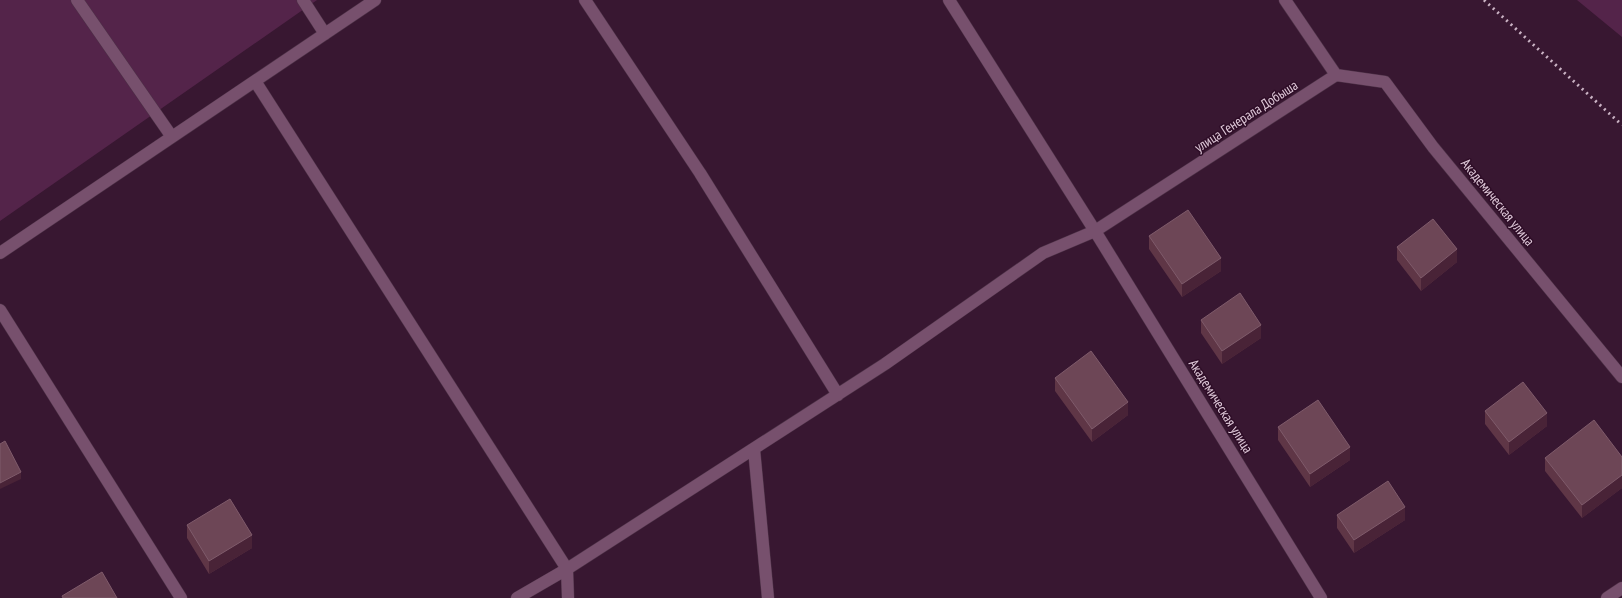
<svg xmlns="http://www.w3.org/2000/svg" width="1622" height="598" viewBox="0 0 1622 598" font-family="'PT Sans Narrow',sans-serif">
	<style>
		.green { fill: #54244a }
		.lines { fill: none; stroke-linecap: round; stroke-linejoin: round }
		.minor-casing { stroke: #4d3247; stroke-width: 13 }
		.minor { stroke: #77506d; stroke-width: 12 }
		.rail { stroke: #cab3c4; stroke-width: 3; stroke-dasharray: 2 4; stroke-linecap: butt }
		.wall { fill: #5f3646 }
		.shaded-wall { fill: #492337 }
		.building { fill: #6d4656; stroke: #7f5b6b }
		.labels { text-anchor: middle; stroke-width: 3; stroke-linejoin: round; paint-order: stroke }
		.street-label { font-size: 14px; fill: #e0cada; stroke: #2e0d27 }
	</style>
	<rect width="100%" height="100%" fill="#381731"/>
	<path class="green" d="M0,0H317L0,221Z
		M1577,0H1622V37Z"/>
	<g class="lines">
		<g class="minor-casing">
			<path id="minor" d="M77,0L172,137
				M303,0L325,34
				M585,0L700,173L838,395
				M949,0L1095,231L1321,598
				M1336,75L1385,82L1433,147L1622,377
				M255,81L567,569L568,598
				M0,253L375,0
				M0,310L181,598
				M754,449L768,598
				M517,598L567,569L885,364L1043,253L1095,231L1336,75L1285,0
				M1607,598L1622,588"/>
		</g>
		<use href="#minor" class="minor"/>
		<path class="rail" d="M1484,0L1622,125"/>
	</g>
	<path class="wall" d="M1149,236L1221,271L1182,297L1149,249Z
		M1397,247L1457,262L1421,291L1397,260Z
		M1201,320L1261,338L1222,364L1201,333Z
		M1055,378L1128,415L1092,442L1055,391Z
		M1485,411L1547,426L1509,455L1485,424Z
		M1278,427L1350,460L1310,487L1278,440Z
		M1622,457V488L1582,518L1545,471V458Z
		M1337,515L1405,520L1354,553L1337,528Z
		M187,525L252,548L209,574L187,538Z"/>
	<path class="shaded-wall" d="M1457,249V262L1421,291V278Z
		M1221,258V271L1182,297V284Z
		M1261,325V338L1222,364V351Z
		M1128,402V415L1092,442V429Z
		M1547,413V426L1509,455V442Z
		M1350,447V460L1310,487V474Z
		M21,472V479L0,489V483Z
		M1622,475V488L1582,518V505Z
		M1405,507V520L1354,553V540Z
		M252,535V548L209,574V561Z"/>
	<path class="building" d="M1188,210L1221,258L1182,284L1149,236Z
		M1433,219L1457,249L1421,278L1397,247Z
		M1240,293L1261,325L1222,351L1201,320Z
		M1091,351L1128,402L1092,429L1055,378Z
		M1523,382L1547,413L1509,442L1485,411Z
		M1318,400L1350,447L1310,474L1278,427Z
		M1594,420L1622,457V475L1582,505L1545,458Z
		M5,441L21,472L0,483V444Z
		M1388,481L1405,507L1354,540L1337,515Z
		M230,499L252,535L209,561L187,525Z
		M102,572L117,598H63L62,596Z"/>
	<g class="labels">
		<g class="street-label">
			<text transform="translate(1246 116) rotate(-33)" y="5">улица Генерала Добыша</text>
			<text transform="translate(1498 202) rotate(51)" y="5">Академическая улица</text>
			<text transform="translate(1221 406) rotate(58)" y="5">Академическая улица</text>
		</g>
	</g>
</svg>
